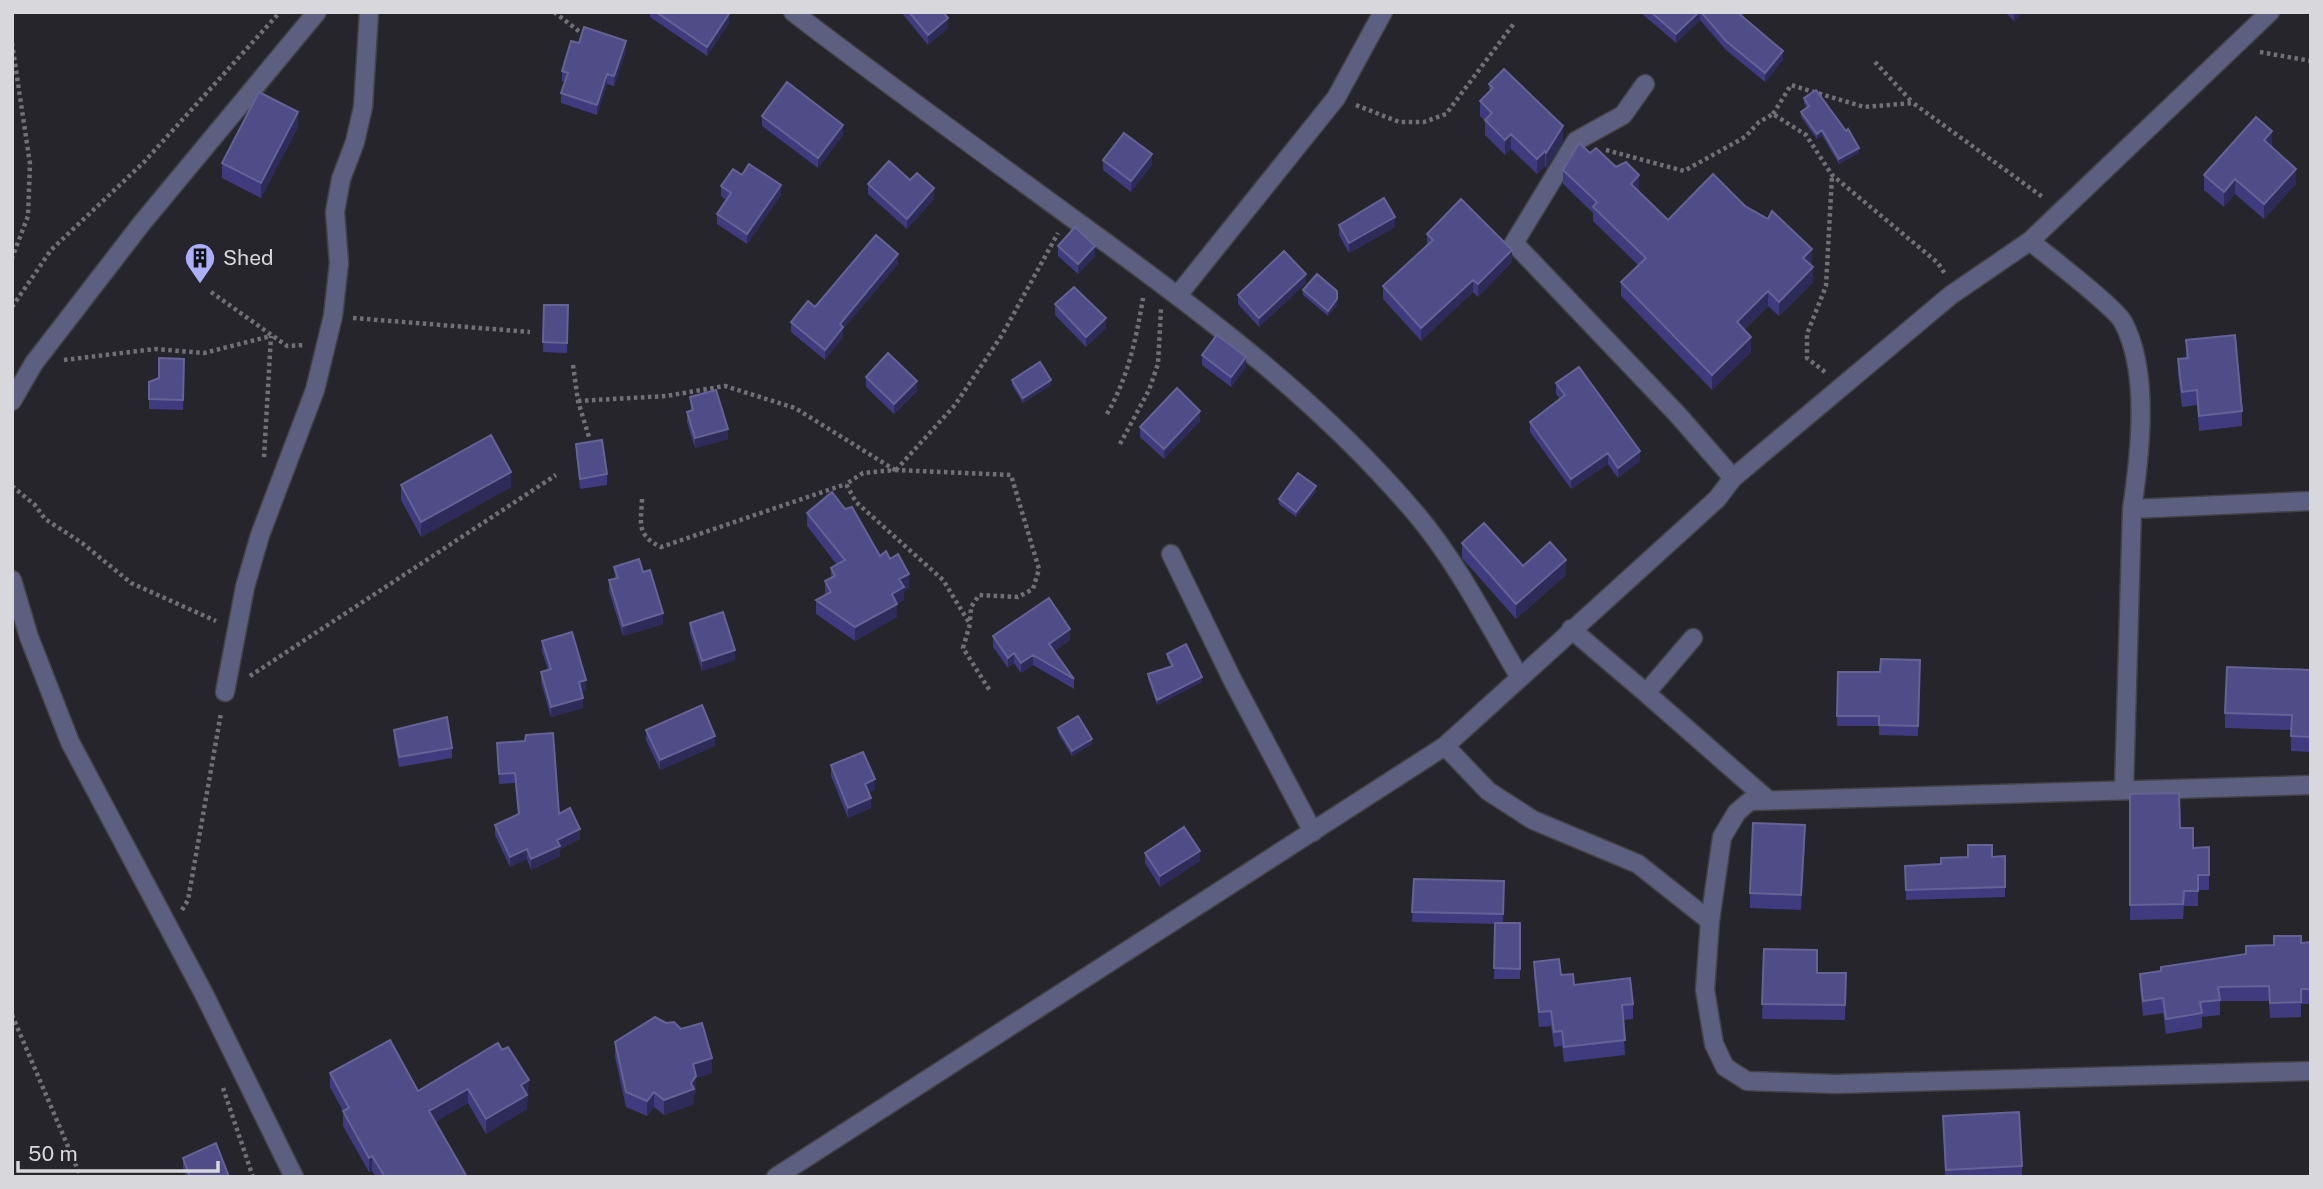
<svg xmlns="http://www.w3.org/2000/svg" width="2323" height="1189" viewBox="0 0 2323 1189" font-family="'Public Sans',sans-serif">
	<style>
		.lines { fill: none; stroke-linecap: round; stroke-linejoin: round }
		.minor-casing { stroke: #424247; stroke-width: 21 }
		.path { stroke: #707076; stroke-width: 4.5; stroke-dasharray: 3.5 3.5; stroke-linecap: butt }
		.minor { stroke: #5d5f80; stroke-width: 18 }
		.wall { fill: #3f3b7e }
		.shaded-wall { fill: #2e2b59 }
		.building { fill: #504c88; stroke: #656295; stroke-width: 2 }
		.labels { text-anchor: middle; stroke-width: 7; stroke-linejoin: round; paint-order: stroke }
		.poi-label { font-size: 21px; fill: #d8d8dc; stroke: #25252b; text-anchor: start }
	</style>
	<rect width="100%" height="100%" fill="#25252b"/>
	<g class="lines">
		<g class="minor-casing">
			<path id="minor" d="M793,12C888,85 986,155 1083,226C1203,313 1321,401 1417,515C1458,564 1487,622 1519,676
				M1645,84L1623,115L1576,141L1514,243L1678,415L1733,478
				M2030,241C2048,256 2115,307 2123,322C2150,372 2140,455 2132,509L2124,789
				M1178,295L1336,98L1383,12
				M12,401L34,363L142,223L317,12
				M2132,509L2311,501
				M1171,554L1233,681L1313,832
				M12,580L29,637L70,742L204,994L294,1177
				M1571,629L1646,693L1693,638
				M225,692L245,587L260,535L315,390L333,316L339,263L335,212L341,179L355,142L363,107L369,12
				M1646,693L1768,800
				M1445,746L1488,791L1533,820L1638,864L1710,921
				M2311,785L1750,801L1737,812L1722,837L1710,921L1705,990L1714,1044L1725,1067L1747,1081L1835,1084L2311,1071
				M776,1177L1445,746L1717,499L1733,478L1951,295L2030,241L2270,12"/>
		</g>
		<path class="path" d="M554,12L580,32
			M12,43L30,164L28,216L12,258
			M2260,52L2311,61
			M1875,62L1913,103
			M1356,105L1399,122H1424L1446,114L1515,22
			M1773,114L1791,85L1864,107L1913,103L2044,198
			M1606,150L1684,171L1745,137L1759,122L1773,114L1806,135L1832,175L1938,263L1945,274
			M211,292L287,346L305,345
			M12,307L51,250L144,162L280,12
			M353,318L530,332
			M64,360L155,349L204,353L271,336
			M573,365L578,401L589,437
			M1825,372L1807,358V334L1826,286L1832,176
			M578,401L666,396L725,386L795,408L895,470L863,473L846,484L856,502L943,580L970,624L963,648L990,691
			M1107,414C1128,377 1136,340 1143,298
			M1120,444L1149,390L1158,364L1161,309
			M264,457L271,336
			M895,470L1011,475L1039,569L1033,589L1018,597L979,595L971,607L970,621
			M896,470L955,405L1002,335L1058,233
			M12,486L35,505L45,519L82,543L131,583L216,621
			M642,499C641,524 636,535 661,547L846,484
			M250,676L556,475
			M182,910L188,900L221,713
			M12,1015L81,1177
			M223,1088L253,1177"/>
		<use href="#minor" class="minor"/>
	</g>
	<path class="wall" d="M650,12H727L729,23L707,56L650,17Z
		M901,12H943L948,28L928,45Z
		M1640,12H1746L1742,16L1783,60L1765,82L1726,50L1700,20L1676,43Z
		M2005,12H2022L2014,21Z
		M579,43L626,51L614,86L607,84L597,115L561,103V93L565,82L562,81V71Z
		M1489,84L1563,141L1546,168L1545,166L1537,174L1511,149L1505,155L1485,135V121L1480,116V101L1489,91Z
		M1804,98L1859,153L1839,164L1822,135L1817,139L1801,117V112L1807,108L1804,103Z
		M762,116L843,135L818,168L762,126Z
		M298,127L261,198L222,178V163Z
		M2272,146L2271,147L2296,184L2264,219L2235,194L2224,207L2204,190V175Z
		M1590,153L1639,189L1638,191L1668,220L1745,206L1812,263L1810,265L1813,282L1779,316L1768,306L1744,330L1751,352L1712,390L1621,296V282L1638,265L1593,221V213L1563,184V170Z
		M1103,160L1152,165L1131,192L1103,170Z
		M742,175L781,195L747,244L717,224V214L726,200L721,196V186Z
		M910,180L934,199L907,229L868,194V184Z
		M1339,225L1395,227L1349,253L1339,235Z
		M1427,234L1512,262L1478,297L1473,292L1421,341L1383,299V286L1427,245Z
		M1058,246L1095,256L1078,274L1058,256Z
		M898,264L843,329V337L825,360L791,332V322L815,307Z
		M1306,283L1259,327L1238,304V295Z
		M1303,290L1337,305L1328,316L1303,295Z
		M1055,304L1106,328L1086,347L1055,315Z
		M544,305H568L567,353L543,352Z
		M2186,340L2242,411V426L2199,431L2197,405L2182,407L2178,374V359H2186Z
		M1202,355L1246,367L1231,387L1202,365Z
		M184,359L183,410L149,409V382L159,378Z
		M866,377L917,391L894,414L866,387Z
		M1012,380L1051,385L1023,403L1012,385Z
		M1556,383L1640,461L1618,478L1608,464L1571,489L1530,432V422L1560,399L1556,394Z
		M690,397L728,439L695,448L687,422V412L691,411Z
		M1200,421L1164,459L1140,437V427Z
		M576,444L607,474V485L580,489L576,455Z
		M401,485L511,487L421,537L401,500Z
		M1316,491L1296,517L1279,504V499Z
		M807,513L880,556L890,559L909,588L904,591V600L897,604V617L855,641L816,614V600L825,595V581L831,578V568L837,565L807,526Z
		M1462,543L1523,566L1566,575L1516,619L1462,558Z
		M614,567L643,572L663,624L623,636L609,591V580L615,579Z
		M690,623L735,660L702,671L690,633Z
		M993,636L1070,640L1054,651L1074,679V689L1033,665L1021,673L1014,663L1008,668L993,647Z
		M542,641L586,690L581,691L583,708L551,717L541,682V672L548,670L542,651Z
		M1167,654L1202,682L1157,705L1148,679V674L1171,666L1167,659Z
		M1920,660L1918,736L1879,735V726H1837L1838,672H1880Z
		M2311,670V752L2291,751V730L2225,728V713Z
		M1058,728L1092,744L1072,756L1058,733Z
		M394,730L452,748V758L399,767L394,740Z
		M646,730L715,746L660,770L646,740Z
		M497,743L580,839L560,849V856L531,870L527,859L510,867L495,835V825L518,815L515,783L499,784Z
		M831,765L875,790L869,792L871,808L848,818L831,776Z
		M2130,794L2180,828L2193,848L2209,847V890H2198V906H2184L2183,919L2130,920Z
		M1805,840L1801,910L1750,908V893Z
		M1145,853L1200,861L1160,887L1145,863Z
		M2005,856V897L1906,900L1905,866L1941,864L1968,857Z
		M1414,879L1504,881L1503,923H1520V979H1494L1495,924L1412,922Z
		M2311,942V1004H2301V1017L2270,1018L2269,1001H2220V1015L2202,1017V1028L2166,1034L2163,1013L2143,1016L2140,989V974L2246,954L2274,945Z
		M1764,949L1817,973H1846L1845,1020L1762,1019Z
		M1534,962L1561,975L1574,985L1633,1004V1019L1623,1020L1625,1055L1564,1062L1562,1046L1554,1047L1551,1026L1539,1027L1534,977Z
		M615,1042L712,1073L696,1078V1091L694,1095V1104L664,1115L654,1107L647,1116L626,1107L615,1057Z
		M498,1043L529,1094L527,1095V1109L486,1134L468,1103L435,1122L467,1177H376L372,1171L369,1172L343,1126V1111L330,1087V1073L418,1091Z
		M1943,1116L2022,1166V1177H1945Z
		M183,1158L229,1177H186L183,1168Z"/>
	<path class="shaded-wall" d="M1699,12H1700V20L1676,43V34Z
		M2014,12H2022L2014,21Z
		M729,14V23L707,56V47Z
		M948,18V28L928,45V35Z
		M626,41V51L614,86V76Z
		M1783,51V60L1765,82V73Z
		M607,74V84L597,115V105Z
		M298,112V127L261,198V183Z
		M843,125V135L818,168V158Z
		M1563,126V141L1546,168V153Z
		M1822,130V135L1817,139V134Z
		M2272,131V146L2264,155V140Z
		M1511,134V149L1505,155V140Z
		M1859,148V153L1839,164V159Z
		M1545,151V166L1537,174V159Z
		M1152,154V165L1131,192V181Z
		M2296,169V184L2264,219V204Z
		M1639,175V189L1631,198V184Z
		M2235,179V194L2224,207V192Z
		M781,185V195L747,244V234Z
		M934,188V199L907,229V219Z
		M1395,217V227L1349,253V243Z
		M1095,246V256L1078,274V264Z
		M1812,249V263L1803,273V258Z
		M1512,250V262L1478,297V284Z
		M898,254V264L843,329V337L825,360V350L840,324Z
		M1813,267V282L1779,316V302Z
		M1306,274V283L1259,327V318Z
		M1473,280V292L1421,341V328Z
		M1768,291V306L1737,337V322Z
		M1337,299V305L1328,316V311Z
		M1106,318V328L1086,347V337Z
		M1751,337V352L1712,390V375Z
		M1246,357V367L1231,387V377Z
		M1051,380V385L1023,403V398Z
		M917,381V391L894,414V404Z
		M1200,411V421L1164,459V449Z
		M728,429V439L695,448V438Z
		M1640,451V461L1618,478V468Z
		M1608,453V464L1571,489V479Z
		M511,472V487L421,537V522Z
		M1316,486V491L1296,517V512Z
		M1566,560V575L1516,619V604Z
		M909,574V588L904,591V600L897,604V617L855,641V627L899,579Z
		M663,613V624L623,636V626Z
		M1070,629V640L1049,654V644Z
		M735,650V660L702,671V661Z
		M1014,653V663L1008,668V658Z
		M1033,655V665L1021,673V663Z
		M1202,677V682L1157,705V700Z
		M586,680V690L579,692V682Z
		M583,698V708L551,717V707Z
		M715,736V746L660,770V760Z
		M1092,739V744L1072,756V751Z
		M875,779V790L865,794V784Z
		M871,798V808L848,818V808Z
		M1805,825V840L1801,910V895Z
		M580,829V839L560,849V856L531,870V859L557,840Z
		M527,849V859L510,867V857Z
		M1200,851V861L1160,887V876Z
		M712,1058V1073L696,1078V1091L694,1095V1104L664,1115V1100L693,1064Z
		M529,1080L527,1109L486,1134V1119L521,1085Z
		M468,1089V1103L429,1126V1111Z
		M654,1092V1107L647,1116V1101Z
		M372,1156V1171L369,1172V1158Z"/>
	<path class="building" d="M656,12H727L729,14L707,47Z
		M909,12H943L948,18L928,35Z
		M1651,12H1699L1676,34Z
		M1701,12H1737L1783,51L1765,73L1726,41Z
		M584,27L626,41L614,76L607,74L597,105L561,93L568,73L562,71L571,41L579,43Z
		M1504,69L1563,126L1546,153L1545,151L1537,159L1511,134L1505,140L1485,120L1492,113L1480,101L1493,88L1489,84Z
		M787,82L843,125L818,158L762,116Z
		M1816,90L1846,131L1848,129L1859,148L1839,159L1822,130L1817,134L1801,112L1809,106L1804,98Z
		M259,92L298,112L261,183L222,163Z
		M2256,117L2272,131L2264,140L2296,169L2264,204L2235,179L2224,192L2204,175Z
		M1124,133L1152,154L1131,181L1103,160Z
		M1579,143L1590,153L1596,148L1616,167L1626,162L1639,175L1631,184L1668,220L1713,174L1745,206L1768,219L1772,211L1812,249L1803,258L1813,267L1779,302L1768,291L1737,322L1751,337L1712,375L1621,282L1646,258L1593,207L1597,202L1563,170Z
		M889,161L910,180L917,173L934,188L907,219L868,184Z
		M749,164L781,185L747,234L717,214L731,193L721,186L733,169L742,175Z
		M1384,198L1395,217L1349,243L1339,225Z
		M1461,199L1512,250L1478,284L1473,280L1421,328L1383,286L1433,240L1427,234Z
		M1075,227L1095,246L1078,264L1058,246Z
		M876,235L898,254L840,324L843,327L825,350L791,322L808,301L815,307Z
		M1284,251L1306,274L1259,318L1238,295Z
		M1317,274L1337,291V299L1328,311L1303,290Z
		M1074,287L1106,318L1086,337L1055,304Z
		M544,305H568L567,343L543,342Z
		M1217,335L1246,357L1231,377L1202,355Z
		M2235,335L2242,411L2199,416L2197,390L2182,392L2178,359L2188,358L2186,340Z
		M888,353L917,381L894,404L866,377Z
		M159,358L184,359L183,400L149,399V382L159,378Z
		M1040,362L1051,380L1023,398L1012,380Z
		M1579,367L1640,451L1618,468L1608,453L1571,479L1530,422L1565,395L1556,383Z
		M1177,388L1200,411L1164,449L1140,427Z
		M716,390L728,429L695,438L687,412L693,410L690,397Z
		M491,435L511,472L421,522L401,485Z
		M602,440L607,474L580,479L576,444Z
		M1298,473L1316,486L1296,512L1279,499Z
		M832,492L845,509L852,507L880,556L886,551L890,559L898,554L909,574L899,579L904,587L892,594L897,604L855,627L816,600L831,592L825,581L835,576L831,568L845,560L807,513Z
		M1484,523L1523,566L1550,542L1566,560L1516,604L1462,543Z
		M639,559L643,572L650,570L663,613L623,626L609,580L618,578L614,567Z
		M1049,598L1070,629L1049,644L1074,679L1033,655L1021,663L1014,653L1008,658L993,636Z
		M723,612L735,650L702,661L690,623Z
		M572,632L586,680L579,682L583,698L551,707L541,672L551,669L542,641Z
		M1186,644L1202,677L1157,700L1148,674L1173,666L1167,654Z
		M1881,659L1920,660L1918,726L1879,725V716H1837L1838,672H1880Z
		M2227,667L2311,670V737L2291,736L2292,715L2225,713Z
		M702,705L715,736L660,760L646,730Z
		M1078,716L1092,739L1072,751L1058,728Z
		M447,717L452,748L399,757L394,730Z
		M553,733L559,814L570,808L580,829L557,840L560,846L531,859L527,849L510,857L495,825L519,814L515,773L499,774L497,743L525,741L526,735Z
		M863,752L875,779L865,784L871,798L848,808L831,765Z
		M2179,793L2180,828H2193V848L2209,847V875H2198V891H2184L2183,904L2130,905V794Z
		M1753,823L1805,825L1801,895L1750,893Z
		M1184,827L1200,851L1160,876L1145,853Z
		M1968,845H1992V857L2005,856V887L1906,890L1905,866L1941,864V858L1968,857Z
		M1414,879L1504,881L1503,914L1412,912Z
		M1495,923H1520V969L1494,968Z
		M2274,936H2301V943L2311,942V989H2301V1002L2270,1003L2269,986L2218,987L2220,1000L2200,1002L2202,1013L2166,1019L2163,998L2143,1001L2140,974L2161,971V967L2246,954V946L2274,945Z
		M1764,949L1817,950V973H1846L1845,1005L1762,1004Z
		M1559,959L1561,975L1573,974L1574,985L1630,978L1633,1004L1622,1005L1625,1040L1564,1047L1562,1031L1554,1032L1551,1011L1539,1012L1534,962Z
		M655,1017L666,1023L674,1022L681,1029L702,1023L712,1058L693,1064L696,1076L691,1083L694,1089L664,1100L654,1092L647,1101L626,1092L615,1042Z
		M390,1040L418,1091L498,1043L502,1050L508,1047L529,1080L521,1085L527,1095L486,1119L468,1089L429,1111L467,1177H385L372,1156L369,1158L343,1111L349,1108L330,1073Z
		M2019,1112L2022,1166L1946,1170L1943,1116Z
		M216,1143L229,1177H190L183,1158Z"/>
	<defs>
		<g id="building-pin" transform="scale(1.575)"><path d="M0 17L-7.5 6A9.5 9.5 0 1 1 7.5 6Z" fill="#abaffb" stroke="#25252b"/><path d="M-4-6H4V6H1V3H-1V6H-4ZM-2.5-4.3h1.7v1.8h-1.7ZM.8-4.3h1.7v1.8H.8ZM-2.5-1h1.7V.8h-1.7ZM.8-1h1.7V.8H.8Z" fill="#111"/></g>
	</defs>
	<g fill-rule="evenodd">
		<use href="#building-pin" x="200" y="258"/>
	</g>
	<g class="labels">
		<g class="poi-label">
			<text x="223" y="265">Shed</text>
		</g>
	</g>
	<rect width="2323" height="1189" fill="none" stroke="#d8d8dc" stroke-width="28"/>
	<path d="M18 1161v10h200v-10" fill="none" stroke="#d8d8dc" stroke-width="3.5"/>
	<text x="28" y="1161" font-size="21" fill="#d8d8dc" stroke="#25252b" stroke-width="5" paint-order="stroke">50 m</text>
</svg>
